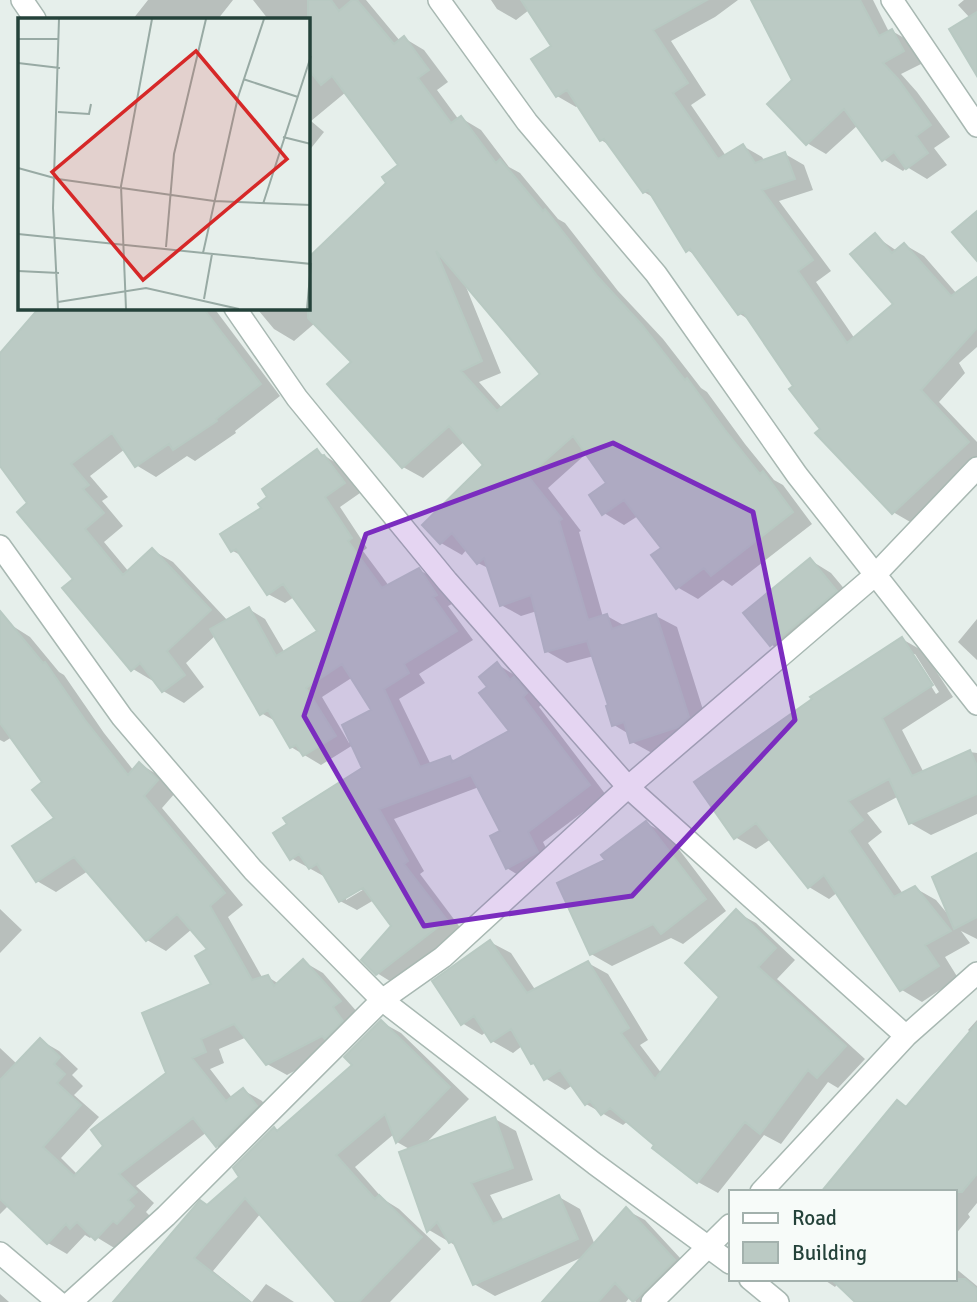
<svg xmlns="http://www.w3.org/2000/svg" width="977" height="1302" viewBox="0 0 977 1302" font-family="Signika,sans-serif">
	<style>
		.shadow { fill: #0003; fill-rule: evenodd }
		.building { fill: #bbcac4; stroke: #b8c9c2; stroke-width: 2; fill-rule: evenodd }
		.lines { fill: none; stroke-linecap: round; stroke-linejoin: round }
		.minor-casing { stroke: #a8b8b2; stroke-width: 24 }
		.minor { stroke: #fff; stroke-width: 21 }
		.marked { fill: #7b2cbf; fill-opacity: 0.2; stroke: #7b2cbf; stroke-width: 5; stroke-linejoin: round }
		.inset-road { fill: none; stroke: #98aaa4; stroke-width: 2 }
		.view { fill: #d62828; fill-opacity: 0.15; stroke: #d62828; stroke-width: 3.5 }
		.inset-edge { fill: none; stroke: #24423a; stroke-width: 3.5 }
	</style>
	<rect width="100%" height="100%" fill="#e6efeb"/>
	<path class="shadow" d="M148,0H233L218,19H133Z
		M253,0H366L400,41L404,38L424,50L448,82L437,90L459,120L461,118L481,130L509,167L520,173L558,219L565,223L618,291L663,339L701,388L707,392L745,444L774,480L783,485L812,524L732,586L723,580L698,599L677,587L663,549L638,516L624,525L604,513L609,483L587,453L548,488L581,531L579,532L603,617L607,616L625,626L656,616L677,627L709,729L652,753L632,742L629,734L614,725L610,706L594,656L567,663L546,651L537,611L521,616L501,605L490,569L478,563L467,549L462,555L441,543L424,525L485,465L465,441L423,478L403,467L353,362L315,323L294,341L274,329L259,311L263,308H308V261L388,183L400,165L346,92L311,121L324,132L308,152V19H268ZM464,282L542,374L503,409L479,382L501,373Z
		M491,0H738L715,17L671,41L706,95L691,105L726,156L743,146L762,157L765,162L785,154L804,165L813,190L779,201L831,271L816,282L855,339L895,304L875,236L897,251L905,245L924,256L957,294L977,279V347L959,363L965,373L939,402L977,442V463L912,523L893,512L822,429L751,321L740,314L696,255L687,250L656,199L644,192L611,146L601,140L579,105L576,107L557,96L553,47L529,10L516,20L497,9Z
		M753,0H873L889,32L892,31L911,42L923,63L901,74L917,92L950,137L934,148L947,165L927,179L907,167L903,171L883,159L858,125L826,154L807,143L794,81Z
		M964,0H977V63L970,18L958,5Z
		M41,308H214L280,396L235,431L236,433L195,461L187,456L156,477L136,465L125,449L90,476L108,497L102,501L123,526L104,542L129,572L152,550L173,562L228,621L249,609L265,619L285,653L320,632L294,597L285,603L268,594L244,557L233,551L264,509L317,451L341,466L360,493L340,507L367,548L363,551L389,586L419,570L436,579L452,604L448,606L473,640L419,674L425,683L399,699L431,765L449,758L456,761L512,731L489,687L497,664L513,674L520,682L530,688L543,703L539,707L606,795L543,842L553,862L523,878L507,868L502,832L479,787L394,819L424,871L420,874L462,930L393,983L377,973L394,926L374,900L357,910L340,901L327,878L291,858L364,768L353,745L321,765L291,747L277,722L261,713L216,635L186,663L204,687L184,703L163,691L155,679L153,681L133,669L30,503L0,442V355ZM353,677L374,711L349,743L322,697ZM369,882L371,885L346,900V896Z
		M810,560L831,573L857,604L793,657L772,645L746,614Z
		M0,618L30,637L59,672L64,675L104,733L134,771L140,764L158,775L176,792L162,808L243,905L228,917L263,979L268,977L279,984L304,962L323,973L358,1013L341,1046L287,1075L267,1064L247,1037L219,1049L224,1063L210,1069L233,1099L243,1090L262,1101L275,1118L236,1157L217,1146L207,1132L136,1186L154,1203L146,1212L152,1218L137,1233L133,1231L116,1249L93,1235L90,1238L85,1235L67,1254L48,1243L9,1205L0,1214V1048L17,1064L40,1040L59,1051L78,1069L72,1075L83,1086L74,1095L99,1117L61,1158L78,1175L168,1074L214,985L209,950L192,929L166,951L147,940L88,871L56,892L37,881L56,818L45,782L12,737L4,742L0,740Z
		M977,619V660L958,642Z
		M902,639L923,651L953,697L902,730L924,773L970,752L977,753V814L931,835L910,823L899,796L867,813L882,832L868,843L903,894L915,888L936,900L950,917L977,855V939L961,931L970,943L945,957L958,978L922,1002L902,990L838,892L829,899L809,887L771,839L756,849L735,837ZM911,654H915L939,692L936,694Z
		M646,823L668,835L726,911L683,944L671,938L612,966L591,954L607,860Z
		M0,909L22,930L0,953Z
		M736,912L756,923L795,960L777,979L865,1059L838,1088L828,1082L781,1144L764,1135L718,1193L698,1182L654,1148L657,1145L628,1121L623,1125L586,1104L573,1085L565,1090L545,1078L522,1046L513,1053L492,1041L486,1032L482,1035L462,1023L490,942L511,953L536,991L588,963L608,974L648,1040L640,1045L662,1074L722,997Z
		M977,1020V1203L968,1214L970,1217L954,1236V1192L897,1102L908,1108L971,1033L968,1030Z
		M381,1022L401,1033L469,1099L425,1144L495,1119L516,1131L533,1180L490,1195L504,1221L559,1197L580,1209L595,1245L626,1210L645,1220L693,1272L662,1302H636L630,1297L626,1302H545L585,1256L495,1296L474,1284L458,1247L429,1230L401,1153L411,1150L397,1142L394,1134L355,1167L383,1199L399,1209L441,1249L390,1302H338L261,1213L213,1271L252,1302L266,1284L294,1302H126L208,1206L242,1177L274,1129L279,1132L355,1065Z
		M954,1267L977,1286V1302H858L838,1283L835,1287L823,1279H954Z
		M0,1294L9,1302H0Z"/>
	<path class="building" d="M308,0H331L339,11L352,0H357L394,44L404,36L429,70L418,78L451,123L461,116L496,163L500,159L543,211L545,209L598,277L642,325L685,380L687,378L725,430L760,474L763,471L793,512L711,576L704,568L676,589L651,555L661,548L624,500L602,515L589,495L606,483L573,436L528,476L562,519L559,521L588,620L607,614L612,629L656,614L689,717L678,727L630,743L624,722L612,726L606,706L608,705L587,641L545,652L531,595L500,606L484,558L477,564L452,533L440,544L422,525L483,465L449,426L402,468L327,384L351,362L308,318V258L386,183L382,177L398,165L332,76L321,85L308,69ZM436,251L540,374L497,411L461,371L482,361Z
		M521,0H707L653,30L688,83L673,93L718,159L743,144L755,163L785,152L795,179L762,190L813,260L798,271L847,343L893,304L850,254L875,233L892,253L904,243L951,296L977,277V328L921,390L969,442L892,514L815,433L820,429L789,389L793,386L743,312L738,315L690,249L686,252L648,190L643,193L604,139L600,141L567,90L556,97L531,59L551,46Z
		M751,0H860L879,36L892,29L904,51L883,63L898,79L931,125L916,136L928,153L906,169L894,152L882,161L844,109L806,145L767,104L792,80Z
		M977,12V76L949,29Z
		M977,211V261L952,232Z
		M39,308H203L261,384L216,419L217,421L173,450L169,444L135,467L112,433L71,464L89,485L83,489L104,513L85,529L123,575L152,548L211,610L167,651L185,675L162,692L140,663L131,671L62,588L73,579L17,512L27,503L0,466V353Z
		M317,449L322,456L324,455L345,483L325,497L352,538L348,541L382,588L419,568L437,595L433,597L457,631L404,664L409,673L384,689L420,767L450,756L452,762L509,731L479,693L487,687L479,677L497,662L510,680L514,677L527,693L523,697L590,785L528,832L538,852L506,869L490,836L500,831L471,775L379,809L408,861L404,864L447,920L376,975L361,960L391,926L363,888L339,902L317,864L309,869L299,854L290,860L273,833L287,824L283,818L362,768L342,725L371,710L342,664L306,688L336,736L303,756L296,745L290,748L268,710L260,715L210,629L249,607L276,656L317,631L283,584L267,595L236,549L231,552L220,534L261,508L258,504L267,497L262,489Z
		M810,558L837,591L770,646L743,613Z
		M0,611L43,663L45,662L85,720L128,775L139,762L158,780L144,796L225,893L210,906L252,980L268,975L274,986L303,959L341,1001L333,1007L343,1021L325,1039L322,1036L266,1065L234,1024L201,1039L206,1052L192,1058L226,1101L243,1088L257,1106L216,1147L193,1118L119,1174L137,1192L128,1200L134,1206L117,1224L113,1221L95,1240L77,1222L70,1229L66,1224L47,1244L0,1199V1080L40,1038L60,1057L54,1064L65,1074L57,1083L81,1105L43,1147L74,1176L103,1146L91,1130L166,1073L142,1013L211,984L195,956L207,949L177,914L146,941L74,857L36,882L12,846L54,818L32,790L42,782L0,723Z
		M902,637L933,685L882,718L912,776L970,750L977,766V794L909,824L889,779L848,801L863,820L849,831L894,897L915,886L951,931L925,945L939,966L900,991L824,875L808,888L756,823L734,839L694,782L812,699L810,697Z
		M646,821L706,899L661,934L653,924L590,955L557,883L605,860L601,855Z
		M977,853V917L954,929L932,877Z
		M736,909L776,948L758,967L846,1046L817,1078L808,1070L760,1134L745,1122L697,1183L652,1148L654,1145L610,1108L601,1115L590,1101L585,1105L560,1070L544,1080L534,1063L531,1064L511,1029L491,1042L474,1016L461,1025L432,981L490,940L527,993L588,961L629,1028L621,1033L655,1079L719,997L685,963Z
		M381,1020L450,1087L396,1143L385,1114L336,1155L375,1199L379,1195L422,1237L359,1302H336L245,1198L194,1258L250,1302H113L200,1200L207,1205L239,1177L233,1168L274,1127L277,1131L352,1065L344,1057Z
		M977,1023V1174L962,1192H821L897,1100L906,1107Z
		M495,1117L513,1168L471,1183L493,1224L559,1195L578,1239L473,1285L453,1241L449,1243L437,1222L427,1232L399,1152Z
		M626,1207L675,1260L633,1302L615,1283L598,1302H542Z
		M831,1279H965L977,1289V1302H855Z"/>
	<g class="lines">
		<g class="minor-casing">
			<path id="minor" d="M22,0L35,19
				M439,0L527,122L656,274L797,475L977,704
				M892,0L977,126
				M235,308L297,398L447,581L628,787L906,1036
				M0,546L122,717L253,870L382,1000L595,1164L730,1263
				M761,1192L906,1036L977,973
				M0,1253L58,1302
				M750,1279L778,1302
				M71,1302L166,1216L382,1000L443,957L628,787L874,576L977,468
				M652,1302L730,1225"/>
		</g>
		<use href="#minor" class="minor"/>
	</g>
	<path class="marked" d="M613,443L753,512L795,720L632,896L424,926L304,716L366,534Z"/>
	<g transform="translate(18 18)">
		<rect width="292" height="292" fill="#e6efeb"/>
		<path class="inset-road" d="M0,21H41M0,45L42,50M225,61L280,79M40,94L71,96L73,86M265,119L293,126M0,150L40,161L196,183L293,187M245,186L293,38M0,216L293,246L289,291M148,229L156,136L188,1M185,235L220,79L246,1M0,253L41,255M186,281L194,236M40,284L128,270L221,291M40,291L35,190L41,1M108,291L103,168L134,1"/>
		<path class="view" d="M178,33L269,141L125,262L34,154Z"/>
		<rect width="292" height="292" class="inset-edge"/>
	</g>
	<rect x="729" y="1190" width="228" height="91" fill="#f7fbf9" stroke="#a3b1ad" stroke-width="2"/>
	<rect x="743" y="1213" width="35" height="10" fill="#ffffff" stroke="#a3b1ad" stroke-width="2"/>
	<text x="792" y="1225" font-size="21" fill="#24423a">Road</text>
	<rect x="743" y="1242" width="35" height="21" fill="#bbcac4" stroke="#a3b1ad" stroke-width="2"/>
	<text x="792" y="1260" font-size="21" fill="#24423a">Building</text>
</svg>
